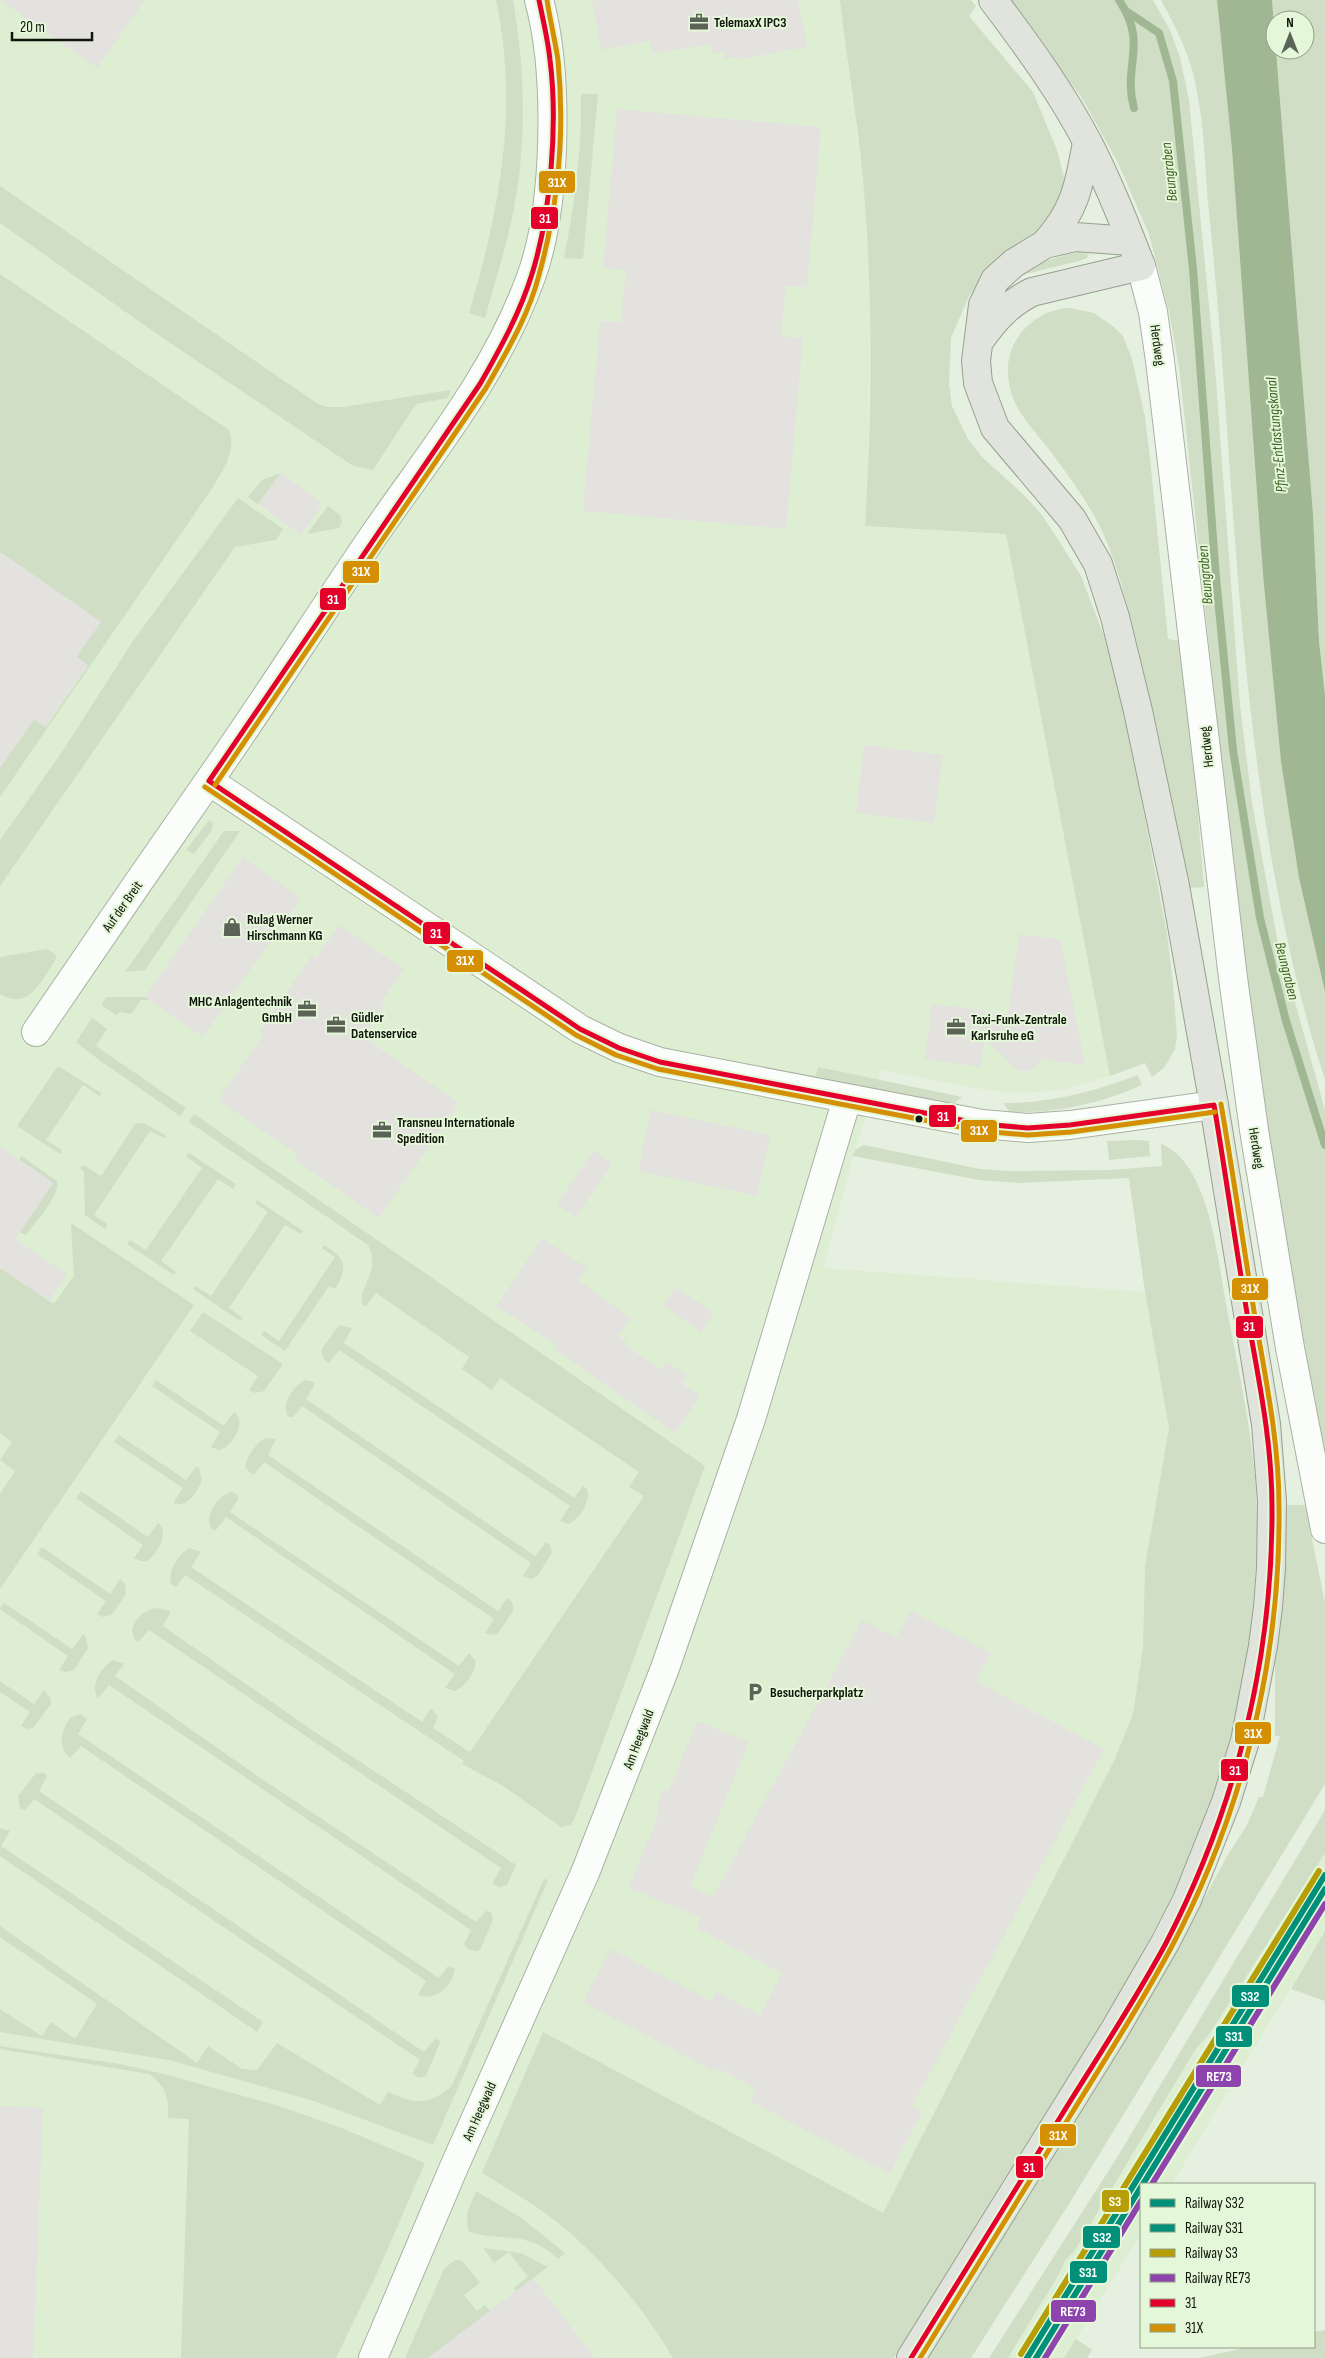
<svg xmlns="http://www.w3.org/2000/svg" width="1325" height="2358" viewBox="0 0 1325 2358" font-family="'Sofia Sans Condensed',sans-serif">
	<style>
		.built { fill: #deeed3 }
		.green { fill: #cfdec4 }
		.water { fill: #a1b693 }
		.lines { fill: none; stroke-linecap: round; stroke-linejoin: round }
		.stream { stroke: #a1b693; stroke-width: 8 }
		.building { fill: #e3e2df }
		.minor-casing { stroke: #a9b1a4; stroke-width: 30 }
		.major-casing { stroke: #96a08e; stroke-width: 30 }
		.minor { stroke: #fbfdfa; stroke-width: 28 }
		.major { stroke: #e0e4dd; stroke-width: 28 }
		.bus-1-casing { stroke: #e5f7d9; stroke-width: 9 }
		.bus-2-casing { stroke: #e5f7d9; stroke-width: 9 }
		.bus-1 { stroke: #e4002b; stroke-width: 5 }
		.bus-2 { stroke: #d49002; stroke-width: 5 }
		.rail-1-casing { stroke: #e5f7d9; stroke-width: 10 }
		.rail-2-casing { stroke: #e5f7d9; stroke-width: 10 }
		.rail-3-casing { stroke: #e5f7d9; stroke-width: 10 }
		.rail-4-casing { stroke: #e5f7d9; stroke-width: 10 }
		.rail-1 { stroke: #00907a; stroke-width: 6 }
		.rail-2 { stroke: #00907a; stroke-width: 6 }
		.rail-3 { stroke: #b59e06; stroke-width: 6 }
		.rail-4 { stroke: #8e44ad; stroke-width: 6 }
		.bus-dot { fill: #10160c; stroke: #e5f7d9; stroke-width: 2 }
		.labels { text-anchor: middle; stroke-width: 4; stroke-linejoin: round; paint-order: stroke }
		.poi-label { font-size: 14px; font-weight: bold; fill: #10160c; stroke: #e5f7d9; text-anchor: start }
		.street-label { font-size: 14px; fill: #10160c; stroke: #e5f7d9 }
		.water-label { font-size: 15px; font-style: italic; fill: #3e5e21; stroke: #e5f7d9 }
		.line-badge { stroke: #e5f7d9; stroke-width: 2 }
		.badge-label { font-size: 14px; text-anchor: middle; font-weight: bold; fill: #fff }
	</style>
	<rect width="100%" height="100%" fill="#e6f0e0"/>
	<path class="built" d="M0,0H840L864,191L870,292L868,476L865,526L1006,534L1110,1076L1061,1090L1019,1093L986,1090L881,1070L855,1150L823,1268L1145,1292L1169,1428L1145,1566L1143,1647L1133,1714L1114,1761L883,2214L800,2358H0Z
		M1325,1853V1931L1172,2184H1141V2234L1076,2339L1064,2358H1008L1059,2274L1065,2261L1075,2250L1195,2050L1210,2033Z"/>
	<path class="green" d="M496,0H513C525,69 527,139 514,208C507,245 495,281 485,318L469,313C500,208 519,109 496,0Z
		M840,0H971L976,6L969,16L1033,92L1057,150L1067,189L1062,203L1038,232L985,273L969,296L951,338L949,384L952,406L968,439L982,457L1023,494L1042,515L1057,538L1081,576L1104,636L1125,713L1167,934L1173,983L1177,1036L1175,1049L1164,1068L1152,1077L1145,1063L1110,1076L1006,534L865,526C872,416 873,303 864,192C859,128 847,64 840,0Z
		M1007,0H1153L1170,30L1180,57L1189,100L1215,367L1240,705L1252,803L1277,938L1325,1110V1462C1297,1318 1272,1174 1253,1029C1224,809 1204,587 1179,367L1169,312L1149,234L1118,163L1082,98Z
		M1161,0H1217L1232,150L1263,575L1281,762L1299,878L1325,992V1080C1259,875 1243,658 1228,444C1223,367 1217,290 1209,213C1205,173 1205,131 1197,92C1192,59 1177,29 1161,0Z
		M1272,0H1325V695L1319,641L1313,514L1276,50H1305V20H1275V35Z
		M581,94H598L583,259L564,258C575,204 582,149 581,94Z
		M0,186L318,404L328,407H343L451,390L448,398L416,404L373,470L353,466L154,332L0,223Z
		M1079,252L1089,254L1087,258L1079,261L1022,275L1021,273C1040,262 1058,256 1079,252Z
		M0,274L229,430C237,451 223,469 213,487L0,797V768L34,719L46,727L88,666L76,657L101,622L0,552Z
		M1070,308L1094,313L1114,327L1123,336L1132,359L1145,417L1150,458L1168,639L1179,641L1196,790L1204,887L1187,888C1176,816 1161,745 1144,673C1134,630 1124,587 1108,545C1095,511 1073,482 1051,452C1032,427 1010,408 1008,375C1005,339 1036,309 1070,308Z
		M281,473L258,504L248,497L262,480Z
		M238,498L283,529L276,540L235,547L0,886V840L62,752L133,641Z
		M328,506L340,515L342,521L339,528L307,534Z
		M209,820L213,822L212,830L194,854L186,850Z
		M224,831H240L145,970L125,972Z
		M47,949L55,954L56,959C42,979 30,1012 0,994V957Z
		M107,997H145L150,1000H141L131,1014L119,1012L116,1015L101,1005Z
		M92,1018L107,1029L96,1046L186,1108L180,1116L99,1060L76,1042Z
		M58,1066L101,1093L100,1096L83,1085L46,1140L62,1150L60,1154L17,1126Z
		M818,1067L962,1097L952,1105L816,1076Z
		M1138,1075L1142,1085C1102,1103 1054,1114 1010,1112L1003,1103C1053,1103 1092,1092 1138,1075Z
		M194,1114L705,1466L576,1815L571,1825L561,1827L503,1786L462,1764L464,1761L185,1575L176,1587L171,1584C167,1572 179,1553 190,1548L201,1552L191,1567L422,1722L431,1708L438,1717L433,1728L470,1752L644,1496L629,1487L639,1472L500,1378L492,1390L462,1369L469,1357L376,1293L366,1306H364C353,1293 383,1272 368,1245L189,1122Z
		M144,1123L165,1135L166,1139L150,1131L94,1215L107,1224L105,1229L85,1215L84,1171L80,1168L83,1165L101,1176L135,1124Z
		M1136,1140L1149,1141L1150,1156L1109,1160L1107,1141Z
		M1161,1144C1209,1162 1218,1260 1226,1304C1239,1374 1257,1450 1257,1521C1257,1628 1237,1741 1197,1841C1165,1919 1120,1992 1077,2063C1017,2162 955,2260 894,2358H673C649,2317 617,2277 582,2244C553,2215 517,2194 482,2173L543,2032L883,2213L1114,1761L1133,1714L1143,1647L1145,1566L1169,1428L1145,1292L1129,1178L1020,1183L979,1180L853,1156L855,1150L864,1145L980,1169L1009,1171L1110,1170L1162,1166Z
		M189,1153L236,1184L233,1189L218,1179L161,1261L176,1272L174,1275L127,1244L130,1240L146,1250L202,1168L186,1156Z
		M21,1156L57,1181C61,1194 34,1224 26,1235L20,1232L53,1183L19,1159Z
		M257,1200L303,1231L301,1234L285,1225L229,1308L243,1318L240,1321L193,1289L195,1286L211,1296L268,1212L255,1203Z
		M71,1223L194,1305L0,1589V1494L15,1471L0,1460L12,1442L0,1433V1268L54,1304L74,1276Z
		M324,1245C345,1258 349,1267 335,1289L329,1286L285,1351L261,1335L264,1331L279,1341L335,1257L322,1248Z
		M203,1312L283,1364L264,1391L255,1393L249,1390L258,1376L190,1331Z
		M339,1325L352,1328L344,1343L574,1498L583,1486L587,1489C591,1501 580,1520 568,1524L560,1521L570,1506L339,1350L329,1363C323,1361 322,1356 322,1349Z
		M156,1380L224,1426L234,1412C248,1421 232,1447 219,1450L211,1447L220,1432L152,1386Z
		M306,1380L314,1382V1386L306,1399L535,1556L546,1542L550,1545L552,1553L538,1575L532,1579L523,1576L531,1563L302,1406L293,1417H289C279,1407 294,1384 306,1380Z
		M119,1435L186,1480L196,1467L199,1468L202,1480C197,1491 189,1507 175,1504L174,1502L183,1488L114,1442Z
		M265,1438L276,1439L268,1455L498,1611L507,1598L512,1602L514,1609L499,1632L494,1635L485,1633L494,1619L264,1462L254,1475L247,1470L245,1466C247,1457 256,1443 265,1438Z
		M81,1491L148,1537L158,1523C171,1532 155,1558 146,1561C142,1562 138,1560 134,1558L143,1545L76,1498Z
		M231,1492L235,1493L239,1498L230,1512L459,1666L469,1653L475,1660C477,1671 465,1687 455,1691L445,1688L455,1674L226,1517L216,1530H212C203,1517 217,1496 231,1492Z
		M1285,1505H1305L1325,1603V1784L1069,2204L971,2358H926L1173,1956L1226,1858L1247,1825L1259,1797H1263L1280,1736H1275V1654L1286,1542Z
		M42,1547L110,1594L120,1579L125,1584L126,1594L112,1614L103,1617L97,1614L106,1601L37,1554Z
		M4,1603L72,1649L83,1634L86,1637L88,1648L74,1670L66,1672L59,1670L68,1656L0,1609Z
		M157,1608L171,1611L163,1626L309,1728L516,1865L507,1885L499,1887L492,1884L501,1868L149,1630L138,1642L134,1639L132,1629C137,1617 144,1610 157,1608Z
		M113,1660L124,1664L115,1676L253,1773L476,1922L486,1911L491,1912L493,1920L481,1948L478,1951C472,1951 466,1950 464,1944L471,1930L109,1685L98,1698C89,1686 102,1666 113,1660Z
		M0,1681L34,1704L44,1690L50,1697L51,1704L33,1728L28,1729L21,1726L30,1712L0,1692Z
		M80,1714L87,1719L78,1734L439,1978L448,1966L455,1969C452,1986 436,2002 418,1995L426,1981L81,1746L70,1758C57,1745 61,1732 70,1718Z
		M36,1773H44L47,1776L39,1791L424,2052L434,2040L437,2039L440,2041L439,2045L426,2076L420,2078L412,2074L420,2060L34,1799L25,1810L20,1808L18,1796Z
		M1325,1810V1853L1210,2033L1195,2050L1075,2250L1065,2261L1059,2274L1008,2358H989L1118,2156Z
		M0,1828L10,1831L1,1846L263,2022L257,2032L0,1856Z
		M544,1879L548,1880L433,2145L314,2101L169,2060L0,2032V2009L42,2036L51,2022L75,2039L97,2004L0,1937V1926L197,2063L208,2046L242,2069L257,2070L277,2043L380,2105L388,2092C415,2104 427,2106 451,2087Z
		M1325,1931V2001L1291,1989Z
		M0,2046L120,2064L160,2073L279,2106L339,2127L425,2163L378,2271L336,2358H181L189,2119L168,2118C169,2098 166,2086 149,2074L0,2049Z
		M476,2191L520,2217L565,2253L558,2259C529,2231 506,2241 472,2233L468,2230L467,2213Z
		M483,2248L521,2253L548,2267L516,2291L514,2288L528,2277L509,2252L494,2263Z
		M455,2260L462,2261L480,2283L464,2295L477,2311L485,2305L490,2311L428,2358H405L444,2269Z
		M1325,2330V2358H1199L1249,2347H1314V2332Z
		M1076,2339L1092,2350L1087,2358H1064Z"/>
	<path class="water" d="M1217,0H1272L1313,514L1319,641L1325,695V992L1299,878L1281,762L1263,575L1232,150Z"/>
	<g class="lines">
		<path class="stream" d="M1119,0C1149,45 1122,65 1134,108
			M1126,11L1159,33L1173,81L1193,269L1216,578L1233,750L1260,918L1286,1021L1325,1145"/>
	</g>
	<path class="building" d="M0,0H145L97,68Z
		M592,0H798L807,47L735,60L734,57L724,59L723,52L712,54L710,44L652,54L650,41L601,50Z
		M617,109L821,127L807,287L786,286L781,336L803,338L786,529L583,511L600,321L621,322L626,270L603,268Z
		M281,473L323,503L301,535L258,504Z
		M0,552L101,622L76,657L88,665L45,727L34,719L0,768Z
		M864,745L943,755L934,823L856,813Z
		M243,857L301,898L203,1037L145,997Z
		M339,925L404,969L381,1002L385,1006L363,1037L459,1103L379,1218L295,1160L298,1155L218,1100L264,1034L260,1031L312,955L316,958Z
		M1019,934L1060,939L1085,1065L1042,1059L1030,1071H1018L984,1038L980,1067L925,1059L932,1004L1008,1014Z
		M651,1110L770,1135L757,1196L638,1171Z
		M0,1146L53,1183L15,1239L67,1274L49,1301L0,1268Z
		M594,1150L612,1164L576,1217L557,1204Z
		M542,1238L587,1268L578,1280L631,1318L618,1336L627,1342L625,1345L661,1370L667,1362L687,1375L681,1383L700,1396L675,1433L554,1349L557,1345L496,1306Z
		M676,1287L714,1313L701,1332L663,1305Z
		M911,1611L991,1653L976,1681L1104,1749L912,2106L923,2111L889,2174L750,2101L757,2089L717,2068L715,2072L583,2002L611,1949L711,2001L716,1991L760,2015L782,1973L696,1928L701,1918L629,1888L659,1814L656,1813L662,1789L668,1792L697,1721L749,1742L690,1886L713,1897L862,1620L896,1638Z
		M0,2106L43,2108L33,2358H0Z
		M533,2278L595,2358H428L516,2291Z"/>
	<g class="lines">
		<g class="minor-casing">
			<path id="minor" d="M1141,266L1153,312L1160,361L1233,978L1254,1130L1290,1348L1325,1529
				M209,781L580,1029L619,1048L660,1062L982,1124L1028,1128L1070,1125L1214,1105
				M36,1032C93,948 150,865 208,782C265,701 318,617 374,535C432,451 496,374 531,277C557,206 559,73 539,0
				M373,2358L454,2167L585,1873L665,1668L751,1419L847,1099"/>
		</g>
		<g class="major-casing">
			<path id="major" d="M1045,244C1076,209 1079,186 1087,142
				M980,340C995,319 1008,304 1032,292L1141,266C1125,224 1109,183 1088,143C1062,93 1027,45 993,0
				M911,2358L1114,2031L1165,1943L1187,1900L1226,1802L1245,1741L1263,1646L1268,1607L1271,1568L1272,1501L1266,1424L1214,1105L1175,886L1138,711L1115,617L1098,564L1072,519L995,428L978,383L976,361L983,305L995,280L1014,263L1045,244L1075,237L1131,241"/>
		</g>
		<use href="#minor" class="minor"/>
		<use href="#major" class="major"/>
		<g class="bus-1-casing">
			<path id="bus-1" d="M209,781L580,1029L619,1048L660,1062L982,1124L1028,1128L1070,1125L1214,1105
				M209,781L480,384C500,349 520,313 532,274C551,213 558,123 550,60C548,40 543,20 539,0
				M911,2358C961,2278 1011,2197 1061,2116C1096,2059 1134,2003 1166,1943C1236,1808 1273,1659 1272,1507C1272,1443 1259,1381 1248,1319C1236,1248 1226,1176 1214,1105"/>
		</g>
		<g class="bus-2-casing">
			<path id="bus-2" d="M215,785L486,388C506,353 529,315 539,275C558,206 565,131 558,60C555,40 550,20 547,0
				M205,787L576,1035L616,1055L658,1069L981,1131L1028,1135L1071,1132L1215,1112
				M920,2358C970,2278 1020,2197 1070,2116C1104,2061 1140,2006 1171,1948C1243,1813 1281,1659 1279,1506C1279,1440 1265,1376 1254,1311C1243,1242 1233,1173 1221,1104"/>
		</g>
		<use href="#bus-1" class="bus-1"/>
		<use href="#bus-2" class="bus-2"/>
		<g class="rail-1-casing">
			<path id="rail-1" d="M1027,2358L1325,1875"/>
		</g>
		<g class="rail-2-casing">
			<path id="rail-2" d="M1143,2184L1325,1889
				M1036,2358L1141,2187"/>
		</g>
		<g class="rail-3-casing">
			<path id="rail-3" d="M1021,2354L1319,1871"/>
		</g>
		<g class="rail-4-casing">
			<path id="rail-4" d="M1152,2184L1325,1904
				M1045,2358L1141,2201"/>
		</g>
		<use href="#rail-1" class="rail-1"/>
		<use href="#rail-2" class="rail-2"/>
		<use href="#rail-3" class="rail-3"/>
		<use href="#rail-4" class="rail-4"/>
	</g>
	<defs>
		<g id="office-bare" transform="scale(1.5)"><path d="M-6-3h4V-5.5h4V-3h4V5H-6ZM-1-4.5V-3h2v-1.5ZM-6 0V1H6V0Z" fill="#5b6256" stroke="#e5f7d9" stroke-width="2.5" paint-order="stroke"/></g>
		<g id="shop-bare" transform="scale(1.5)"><path d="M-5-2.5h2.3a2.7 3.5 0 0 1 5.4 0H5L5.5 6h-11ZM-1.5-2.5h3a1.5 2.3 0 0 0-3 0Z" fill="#5b6256" stroke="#e5f7d9" stroke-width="2.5" paint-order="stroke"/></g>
		<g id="parking-bare" transform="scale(1.5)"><path d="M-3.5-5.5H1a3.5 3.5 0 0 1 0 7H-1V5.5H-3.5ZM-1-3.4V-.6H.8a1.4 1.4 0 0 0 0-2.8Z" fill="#5b6256" stroke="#e5f7d9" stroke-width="2.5" paint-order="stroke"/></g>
	</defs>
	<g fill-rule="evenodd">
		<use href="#office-bare" x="699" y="22"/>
		<use href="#shop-bare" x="232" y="927"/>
		<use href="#office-bare" x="307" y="1009"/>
		<use href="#office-bare" x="336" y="1025"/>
		<use href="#office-bare" x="956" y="1027"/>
		<use href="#office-bare" x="382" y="1130"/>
		<use href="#parking-bare" x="755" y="1692"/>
	</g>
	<circle class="bus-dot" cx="919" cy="1119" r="4.5"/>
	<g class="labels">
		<g class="poi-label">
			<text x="714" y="27">TelemaxX IPC3</text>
			<text x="247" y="924">Rulag Werner<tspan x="247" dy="16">Hirschmann KG</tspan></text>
			<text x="292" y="1006" text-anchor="end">MHC Anlagentechnik<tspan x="292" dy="16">GmbH</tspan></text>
			<text x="351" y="1022">Güdler<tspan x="351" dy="16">Datenservice</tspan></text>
			<text x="971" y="1024">Taxi-Funk-Zentrale<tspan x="971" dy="16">Karlsruhe eG</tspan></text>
			<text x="397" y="1127">Transneu Internationale<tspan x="397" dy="16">Spedition</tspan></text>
			<text x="770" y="1697">Besucherparkplatz</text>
		</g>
		<g class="street-label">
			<text transform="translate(1158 345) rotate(82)" y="5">Herdweg</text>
			<text transform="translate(1206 747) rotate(-96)" y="5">Herdweg</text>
			<text transform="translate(122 906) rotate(-55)" y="5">Auf der Breit</text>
			<text transform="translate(1257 1148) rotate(81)" y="5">Herdweg</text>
			<text transform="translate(638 1739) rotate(-69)" y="5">Am Heegwald</text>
			<text transform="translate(479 2111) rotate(-66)" y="5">Am Heegwald</text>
		</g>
		<g class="water-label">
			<text transform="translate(1169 172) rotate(-96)" y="5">Beungraben</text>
			<text transform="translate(1276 435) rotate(-95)" y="5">Pfinz-Entlastungskanal</text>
			<text transform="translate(1205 575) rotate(-95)" y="5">Beungraben</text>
			<text transform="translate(1287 971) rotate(76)" y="5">Beungraben</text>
		</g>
	</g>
	<g class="line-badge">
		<rect x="538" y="170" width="38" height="24" rx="5" fill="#d49002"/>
		<rect x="530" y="206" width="29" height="24" rx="5" fill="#e4002b"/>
		<rect x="342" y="560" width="38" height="24" rx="5" fill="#d49002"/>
		<rect x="319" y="587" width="28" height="24" rx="5" fill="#e4002b"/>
		<rect x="422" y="921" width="29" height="24" rx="5" fill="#e4002b"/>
		<rect x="446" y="949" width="38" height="24" rx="5" fill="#d49002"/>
		<rect x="928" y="1104" width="29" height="24" rx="5" fill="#e4002b"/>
		<rect x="960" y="1119" width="38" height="24" rx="5" fill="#d49002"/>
		<rect x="1231" y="1277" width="38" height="24" rx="5" fill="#d49002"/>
		<rect x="1235" y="1315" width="29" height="24" rx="5" fill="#e4002b"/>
		<rect x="1234" y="1721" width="38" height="24" rx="5" fill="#d49002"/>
		<rect x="1220" y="1758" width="29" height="24" rx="5" fill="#e4002b"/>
		<rect x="1231" y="1984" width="39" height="24" rx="5" fill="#00907a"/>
		<rect x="1215" y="2025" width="38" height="23" rx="5" fill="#00907a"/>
		<rect x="1195" y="2064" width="47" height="24" rx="5" fill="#8e44ad"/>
		<rect x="1039" y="2123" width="38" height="24" rx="5" fill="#d49002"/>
		<rect x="1015" y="2155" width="29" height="24" rx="5" fill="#e4002b"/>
		<rect x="1101" y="2189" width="29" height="24" rx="5" fill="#b59e06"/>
		<rect x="1082" y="2225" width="39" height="24" rx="5" fill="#00907a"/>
		<rect x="1069" y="2260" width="39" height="24" rx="5" fill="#00907a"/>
		<rect x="1050" y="2299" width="47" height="24" rx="5" fill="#8e44ad"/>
	</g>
	<g class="badge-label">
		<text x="557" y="187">31X</text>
		<text x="545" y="223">31</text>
		<text x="361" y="576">31X</text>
		<text x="333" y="604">31</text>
		<text x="436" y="938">31</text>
		<text x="465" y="965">31X</text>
		<text x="943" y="1121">31</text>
		<text x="979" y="1135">31X</text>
		<text x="1250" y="1293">31X</text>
		<text x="1249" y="1331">31</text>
		<text x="1253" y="1738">31X</text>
		<text x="1235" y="1775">31</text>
		<text x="1250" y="2001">S32</text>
		<text x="1234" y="2041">S31</text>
		<text x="1219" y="2081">RE73</text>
		<text x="1058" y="2140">31X</text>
		<text x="1029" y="2172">31</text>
		<text x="1115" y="2206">S3</text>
		<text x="1102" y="2242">S32</text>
		<text x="1088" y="2277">S31</text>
		<text x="1073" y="2316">RE73</text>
	</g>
	<rect x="1140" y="2183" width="175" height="165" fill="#e5f7d9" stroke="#909d87"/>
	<rect x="1150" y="2199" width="25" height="8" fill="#00907a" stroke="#909d87"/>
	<text x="1185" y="2208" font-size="15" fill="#10160c">Railway S32</text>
	<rect x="1150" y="2224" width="25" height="8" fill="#00907a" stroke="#909d87"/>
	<text x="1185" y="2233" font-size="15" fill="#10160c">Railway S31</text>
	<rect x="1150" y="2249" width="25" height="8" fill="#b59e06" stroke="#909d87"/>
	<text x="1185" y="2258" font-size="15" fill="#10160c">Railway S3</text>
	<rect x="1150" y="2274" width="25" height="8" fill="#8e44ad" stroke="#909d87"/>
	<text x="1185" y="2283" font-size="15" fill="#10160c">Railway RE73</text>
	<rect x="1150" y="2299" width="25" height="8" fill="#e4002b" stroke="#909d87"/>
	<text x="1185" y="2308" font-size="15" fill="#10160c">31</text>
	<rect x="1150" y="2324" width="25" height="8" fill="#d49002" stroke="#909d87"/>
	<text x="1185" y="2333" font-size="15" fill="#10160c">31X</text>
	<g transform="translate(1290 35)"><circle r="24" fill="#e5f7d9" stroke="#909d87"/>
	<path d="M0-4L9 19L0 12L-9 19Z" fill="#5b6256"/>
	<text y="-8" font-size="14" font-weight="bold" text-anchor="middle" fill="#10160c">N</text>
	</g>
	<path d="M12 32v8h80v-8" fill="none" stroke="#10160c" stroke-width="2.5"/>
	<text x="20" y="32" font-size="15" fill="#10160c" stroke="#e5f7d9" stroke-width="4" paint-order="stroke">20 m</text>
</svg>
